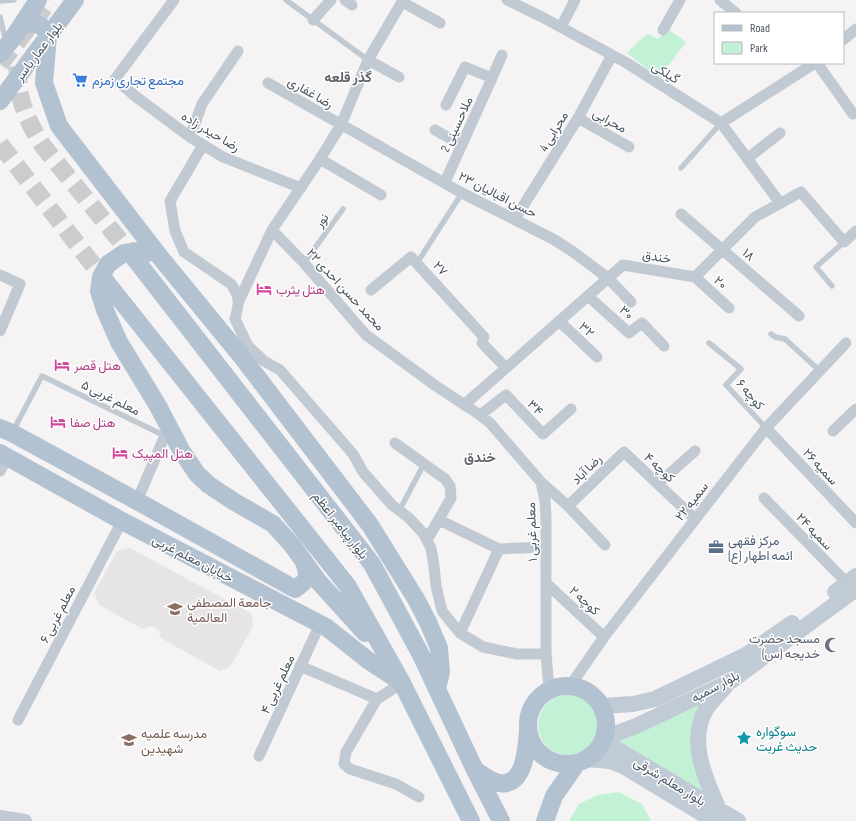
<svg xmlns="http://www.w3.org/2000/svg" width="856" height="821" viewBox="0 0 856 821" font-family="'Sofia Sans Condensed',Vazirmatn,sans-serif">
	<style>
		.education { fill: #e6e4e5 }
		.green { fill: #c3f1d5 }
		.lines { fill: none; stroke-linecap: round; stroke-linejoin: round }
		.primary-tunnel { stroke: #caccce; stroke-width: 18; stroke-dasharray: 18 9; stroke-linecap: butt }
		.service { stroke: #c1cad2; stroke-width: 5.5 }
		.minor { stroke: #c1cad2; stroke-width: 11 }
		.tertiary { stroke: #c1cad2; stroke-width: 14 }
		.secondary { stroke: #c1cbd6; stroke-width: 16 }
		.primary { stroke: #b3c2d1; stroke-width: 18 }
		.labels { text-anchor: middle; stroke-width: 3; stroke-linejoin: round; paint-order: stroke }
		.street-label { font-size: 13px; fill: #4a5661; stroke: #fff }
		.shop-label { font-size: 13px; fill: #366cbe; stroke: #fff; text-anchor: start }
		.hotel-label { font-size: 13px; fill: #b23c85; stroke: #fff; text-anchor: start }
		.service-label { font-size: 13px; fill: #4e5e75; stroke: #fff; text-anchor: start }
		.education-label { font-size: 13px; fill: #785e54; stroke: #fff; text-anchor: start }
		.worship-label { font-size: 13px; fill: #5b616d; stroke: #fff; text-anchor: end }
		.culture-label { font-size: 13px; fill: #0d838f; stroke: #fff; text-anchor: start }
		.neighbourhood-label { font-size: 14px; font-weight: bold; fill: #5f6368; stroke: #fff }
	</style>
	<rect width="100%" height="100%" fill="#f5f3f3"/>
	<path class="education" d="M130,548L252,614L253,626L230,667L220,671L159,637L161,632L152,626L143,629L99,605L94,593L117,551Z"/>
	<path class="green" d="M668,29L686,42L659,78L627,53L641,39L648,34L658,39Z
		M731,681L700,728L719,810L604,740Z
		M538 725a30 30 0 1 1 60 0a30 30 0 1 1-60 0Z
		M619,792L642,804L651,821H569L579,804L597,795Z"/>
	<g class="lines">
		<path class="primary-tunnel" d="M0,64L50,0
			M17,66C18,74 18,83 19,91C23,111 32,129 43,146L135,259
			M0,144L107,283"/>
		<path class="service" d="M286,0L368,60
			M0,1L14,0
			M0,17L6,42
			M681,168L721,123
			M304,263L343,209
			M417,263L462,193
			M832,286L816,267L844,242
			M771,334L775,337L785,339L820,371
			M709,343L741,369L726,385L766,428
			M13,431L42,376L165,436
			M399,511L424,464"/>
		<path class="minor" d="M174,0L115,79L135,96L190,137L223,157L301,188
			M345,0L352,5
			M403,0L368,60L341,125L320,159L272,230L304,263L366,335L436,386L480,415L490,423L541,482L545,500L546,518V654L549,690
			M507,0L542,17L625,62L721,123L780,203
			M720,0L736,13
			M402,2L440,23
			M313,20L331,0
			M561,27L575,0
			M663,30L680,0
			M843,40L856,29
			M368,60L399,77
			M817,63L853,114
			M268,83L462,193L553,239L572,251L608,278L631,302
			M446,105L465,67L492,78L502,55
			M578,118L629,147
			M721,123L815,63
			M435,130L462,145
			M190,137L202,104L238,51
			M203,145L170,201L175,231L184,252L231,284C241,298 239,303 235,319L248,346L264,361L280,370L353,454L363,472L392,505L409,518L423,533L431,548L434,566L436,586L442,611L460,633L483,647L517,654H546
			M748,158L780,133
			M320,159L381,195
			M445,182L492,78
			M681,214L799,316
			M515,219L578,118L612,55
			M0,275L20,284L0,331
			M695,277L729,308
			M371,290L411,257L484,337
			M588,296L629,333L642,323L664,346
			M239,301L272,230
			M559,321L597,357
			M482,343L506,368
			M464,405L623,265L695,277L755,217L801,192L844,242L856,231
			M480,415L506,395L543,434L571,409
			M766,428L856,523
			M833,431L856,409
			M395,443L445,479L450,486L451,498L427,540
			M0,471L8,457
			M541,482L568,506L605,545
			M658,484L695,451
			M764,498L847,583
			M137,501L169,426
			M568,506L624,452L695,519
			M439,520L499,549L545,547
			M546,583L604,637
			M460,633L499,549
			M300,666L377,699
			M402,683L377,699L346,752L344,764L350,769L396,784L419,797
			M570,686L604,637L766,428L846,343
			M18,720L122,521
			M259,756L320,624"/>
		<path class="tertiary" d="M0,817L25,821"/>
		<path class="secondary" d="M835,592L856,576
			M602,706L633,704L655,699L746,655L792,623
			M604,738L636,726L731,681L856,589
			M603,741L738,821
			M587,759L610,761L623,766L714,821
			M719,810C706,779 688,744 705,711C710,702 718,695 725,687"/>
		<path class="primary" d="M22,24C34,23 44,23 48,36L44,83L59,126L160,257L242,357L370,525L416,599L428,622L439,648L441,672L437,689
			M0,54L13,38L38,0
			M0,101L75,0
			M148,253L139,251L124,253L108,264L101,277L99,291L105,310L119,342L158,406L181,450L197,474L209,485L233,501L273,524L292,545L318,581L365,633
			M135,259L372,564L421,655L475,770L501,821
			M107,283L347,585L402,683L471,821
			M0,428L12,433L137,501L295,589C307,581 309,578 305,565
			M0,453L122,521L326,627L369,661L398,680
			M528 725a39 39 0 1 1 78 0a39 39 0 1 1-78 0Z
			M475,770C483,775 490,781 499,783C525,788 527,746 528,730
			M545,821L554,796L577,763"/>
	</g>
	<defs>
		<g id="supermarket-bare" transform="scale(1.2)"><path d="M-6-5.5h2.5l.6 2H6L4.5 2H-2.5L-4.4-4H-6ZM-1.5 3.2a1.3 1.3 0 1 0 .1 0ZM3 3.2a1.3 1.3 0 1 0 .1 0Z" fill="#3f7fe0" stroke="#fff" stroke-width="2.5" paint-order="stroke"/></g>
		<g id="hotel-bare" transform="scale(1.2)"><path d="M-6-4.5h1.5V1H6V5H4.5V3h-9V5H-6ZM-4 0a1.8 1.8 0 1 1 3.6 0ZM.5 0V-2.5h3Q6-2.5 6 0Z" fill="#d1479c" stroke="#fff" stroke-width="2.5" paint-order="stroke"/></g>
		<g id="office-bare" transform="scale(1.2)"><path d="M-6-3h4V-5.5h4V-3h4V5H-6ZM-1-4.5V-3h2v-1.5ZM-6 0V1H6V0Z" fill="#5c6f8a" stroke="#fff" stroke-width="2.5" paint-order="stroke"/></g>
		<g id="university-bare" transform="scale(1.2)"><path d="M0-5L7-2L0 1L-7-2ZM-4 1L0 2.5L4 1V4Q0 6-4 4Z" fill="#8d6e63" stroke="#fff" stroke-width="2.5" paint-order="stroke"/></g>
		<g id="mosque-bare" transform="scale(1.2)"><path d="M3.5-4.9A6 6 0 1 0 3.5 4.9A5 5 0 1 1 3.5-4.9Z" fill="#6b7280" stroke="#fff" stroke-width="2.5" paint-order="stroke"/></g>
		<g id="sight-bare" transform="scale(1.2)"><path d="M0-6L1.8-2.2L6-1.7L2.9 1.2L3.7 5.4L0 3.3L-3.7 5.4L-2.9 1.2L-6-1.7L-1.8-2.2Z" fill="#0f9aa8" stroke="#fff" stroke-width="2.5" paint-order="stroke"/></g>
		<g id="school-bare" transform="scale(1.2)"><path d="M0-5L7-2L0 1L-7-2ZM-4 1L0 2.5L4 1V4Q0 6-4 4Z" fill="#8d6e63" stroke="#fff" stroke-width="2.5" paint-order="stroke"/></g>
	</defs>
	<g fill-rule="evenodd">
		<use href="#supermarket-bare" x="80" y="80"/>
		<use href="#hotel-bare" x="264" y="289"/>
		<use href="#hotel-bare" x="62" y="365"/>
		<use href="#hotel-bare" x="58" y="422"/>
		<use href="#hotel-bare" x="120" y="453"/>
		<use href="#office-bare" x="716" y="547"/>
		<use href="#university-bare" x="175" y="609"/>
		<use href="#mosque-bare" x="832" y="645"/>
		<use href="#sight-bare" x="744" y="738"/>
		<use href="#school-bare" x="129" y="740"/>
	</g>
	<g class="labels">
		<g class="street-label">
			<text transform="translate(38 51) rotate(-53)" y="5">بلوار عمار یاسر</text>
			<text transform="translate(666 72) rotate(32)" y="5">گیلکی</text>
			<text transform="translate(311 92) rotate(30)" y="5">رضا غفاری</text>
			<text transform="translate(610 120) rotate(29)" y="5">محرابی</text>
			<text transform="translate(456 124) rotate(-65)" y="5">ملاحسینی 2</text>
			<text transform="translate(211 131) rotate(31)" y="5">رضا حیدر زاده</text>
			<text transform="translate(553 131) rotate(-59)" y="5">محرابی 4</text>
			<text transform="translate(498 194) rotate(27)" y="5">۲۳ حسن اقبالیان</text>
			<text transform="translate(321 220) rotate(-54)" y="5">نور</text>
			<text transform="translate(749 254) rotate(41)" y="5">۱۸</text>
			<text transform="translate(657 256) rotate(10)" y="5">خندق</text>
			<text transform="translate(441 268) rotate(48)" y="5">۲۷</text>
			<text transform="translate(721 282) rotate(42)" y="5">۲۰</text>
			<text transform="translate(346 289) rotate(47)" y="5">۲۲ محمد حسن احدی</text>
			<text transform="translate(627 312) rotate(42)" y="5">۳۰</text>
			<text transform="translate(587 329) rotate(44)" y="5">۳۲</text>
			<text transform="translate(751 394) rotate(50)" y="5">کوچه ۶</text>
			<text transform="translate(111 397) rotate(26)" y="5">معلم غربی ۵</text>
			<text transform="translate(536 407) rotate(46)" y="5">۳۴</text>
			<text transform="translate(821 466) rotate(47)" y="5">سمیه ۲۶</text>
			<text transform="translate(660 467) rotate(43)" y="5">کوچه ۴</text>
			<text transform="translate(586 469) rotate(-45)" y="5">رضا آباد</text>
			<text transform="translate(691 501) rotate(-52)" y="5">سمیه ۲۲</text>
			<text transform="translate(341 525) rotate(52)" y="5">بلوار پیامبر اعظم</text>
			<text transform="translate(815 531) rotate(46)" y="5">سمیه ۲۴</text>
			<text transform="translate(531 532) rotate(-92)" y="5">معلم غربی ۱</text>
			<text transform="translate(193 558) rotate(27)" y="5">خیابان معلم غربی</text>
			<text transform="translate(585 600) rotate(43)" y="5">کوچه ۲</text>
			<text transform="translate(57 614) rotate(-63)" y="5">معلم غربی ۶</text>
			<text transform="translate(277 684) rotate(-65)" y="5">معلم غربی ۴</text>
			<text transform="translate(715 686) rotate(-28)" y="5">بلوار سمیه</text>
			<text transform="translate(670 781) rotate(31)" y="5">بلوار معلم شرقی</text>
		</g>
		<g class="shop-label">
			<text x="92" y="85">مجتمع تجاری زمزم</text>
		</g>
		<g class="hotel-label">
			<text x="276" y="294">هتل یثرب</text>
			<text x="74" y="370">هتل قصر</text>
			<text x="70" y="427">هتل صفا</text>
			<text x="132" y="458">هتل المپیک</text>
		</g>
		<g class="service-label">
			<text x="728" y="545">مرکز فقهی<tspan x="728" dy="15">ائمه اطهار (ع)</tspan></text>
		</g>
		<g class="education-label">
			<text x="187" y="607">جامعة المصطفی<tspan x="187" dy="15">العالمیة</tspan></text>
			<text x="141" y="738">مدرسه علمیه<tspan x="141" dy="15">شهیدین</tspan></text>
		</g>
		<g class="worship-label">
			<text x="820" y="643">مسجد حضرت<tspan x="820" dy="15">خدیجه (س)</tspan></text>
		</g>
		<g class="culture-label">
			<text x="756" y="736">سوگواره<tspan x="756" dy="15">حدیث غربت</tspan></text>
		</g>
		<g class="neighbourhood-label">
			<text x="348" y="82">گذر قلعه</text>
			<text x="480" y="462">خندق</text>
		</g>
	</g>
	<rect x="714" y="12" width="130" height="52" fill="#ffffff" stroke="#b7bbc0"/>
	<rect x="722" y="25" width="20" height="6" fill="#b3c2d1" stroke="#b7bbc0"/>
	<text x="750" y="32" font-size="12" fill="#4a5661">Road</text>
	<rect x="722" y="42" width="20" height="12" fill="#c3f1d5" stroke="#b7bbc0"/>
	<text x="750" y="52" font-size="12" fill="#4a5661">Park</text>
</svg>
